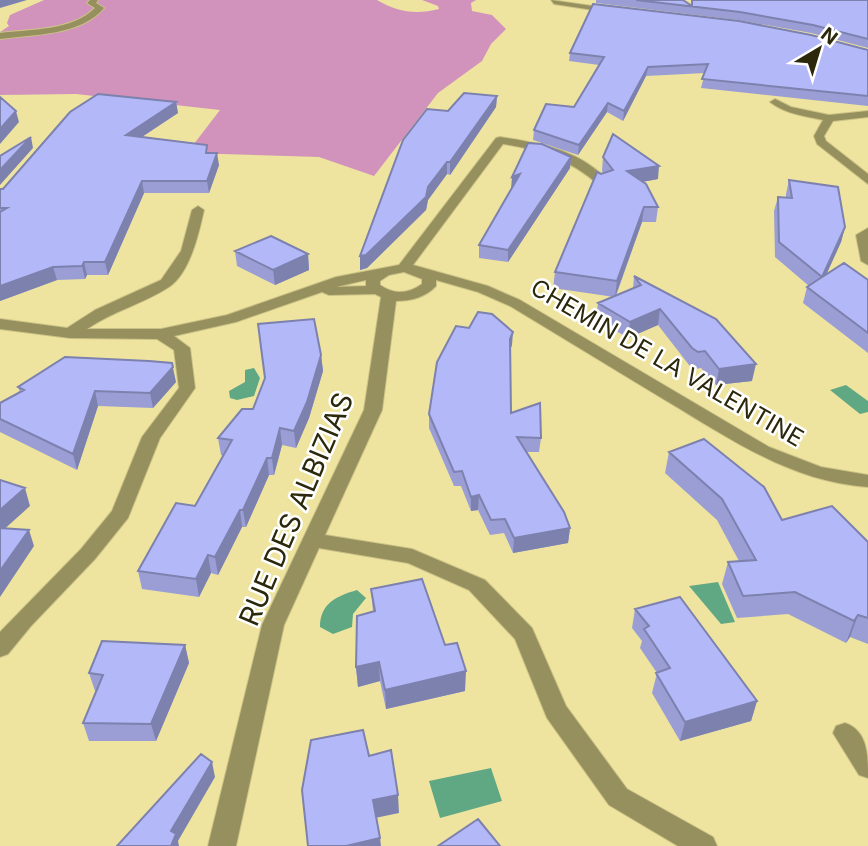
<svg xmlns="http://www.w3.org/2000/svg" width="868" height="846" viewBox="0 0 868 846" font-family="Inter,sans-serif">
	<style>
		.forest { fill: #d193bb }
		.water { fill: #60a884 }
		.lines { fill: none; stroke-linecap: round; stroke-linejoin: round }
		.minor-casing { stroke: #cbc285; stroke-width: 2 }
		.minor { fill: #968f5e; fill-rule: evenodd }
		.wall { fill: #9a9ed5 }
		.shaded-wall { fill: #7d81ae }
		.building { fill: #b3b8f8; stroke: #7d81ae; stroke-width: 2 }
		.labels { text-anchor: middle; stroke-width: 5; stroke-linejoin: round; paint-order: stroke }
		.street-label { font-size: 24px; fill: #2c280c; stroke: #fff }
		.near-street-label { font-size: 28px; fill: #2c280c; stroke: #fff }
	</style>
	<rect width="100%" height="100%" fill="#eee4a0"/>
	<path class="forest" d="M44,0H377C397,12 416,15 439,9L438,6L422,0H476L471,3L472,11L492,15L506,29L491,44L482,61L438,93L374,176L319,157L187,153L220,110L76,94L0,95V32L9,26L7,23L10,15Z"/>
	<path class="water" d="M254,368L260,378L254,396L237,400L230,398L229,391L245,382V370Z
		M846,385L868,401V412L860,414L830,390Z
		M718,582L735,622L721,624L689,586Z
		M357,590L366,598L353,614L352,627L333,634L320,627C320,603 337,596 357,590Z
		M491,768L502,801L440,818L429,781Z"/>
	<g class="lines">
		<g class="minor-casing">
			<path id="minor" d="M90,0H98L96,3L104,8C80,36 35,34 0,39V33C31,29 72,31 95,8L87,3Z
				M551,0L613,9L617,11L613,13L554,4Z
				M775,99L791,107L829,115L868,111V117L833,121L824,136L826,141L868,174V184L817,144L814,136L823,120C805,116 785,114 770,102Z
				M500,137C540,143 581,150 609,182L599,185C569,159 541,150 503,144L413,265L488,286L520,300L769,447L821,467L868,475V487C791,482 729,438 665,400C613,369 562,337 510,306L478,292L436,280V286C426,297 411,301 396,301L382,410L325,535L412,549L485,580L532,628L566,706L627,789L713,837L717,846H678L609,805L547,718L515,639L469,590L408,563L319,548L284,625L236,846H208L262,625L364,410L381,297L375,294L329,295L322,292L236,322L174,336L190,348L195,388L160,438L128,518L95,559L31,626L8,654L0,657V632L81,549L112,511L142,437L179,388L174,350L157,339L70,338L0,329V319L67,328L95,310L161,280L181,251L192,210L198,206L204,210C199,233 190,273 169,287C143,304 113,311 87,329H161L227,315L336,277L399,265L496,138ZM404,272L422,279V284C408,294 394,295 380,285V281L389,275ZM366,280V286L336,287Z
				M868,228V265L861,261L856,235Z
				M845,723C868,731 868,756 868,778L859,775L833,733L836,726Z"/>
		</g>
		<use href="#minor" class="minor"/>
	</g>
	<path class="wall" d="M596,0H683L691,6V0H868V48L811,33L738,20L596,3Z
		M868,50V106L701,88L705,73L646,76L623,121L607,112L578,155L533,140L534,130L574,107L599,65L569,61L570,53Z
		M497,96L496,107L450,175L447,174L428,200L426,210L367,268L360,270L448,111Z
		M176,102L178,113L142,137L208,153L219,165L209,193H144L108,275H87L85,279L57,280L0,301V189Z
		M571,157L570,168L508,262L479,258V245Z
		M603,157L658,179L642,182L658,207L656,222H642L616,296L633,289L634,276L752,381L716,385L701,368L694,369L689,365L658,325L628,338L596,319L598,303L614,297L553,288L555,272L601,174L603,173L602,171Z
		M789,180L845,227L841,242L826,275L868,280V353L803,303L807,287L809,286L775,257L774,211L778,197L786,198V194Z
		M235,251L308,254L309,270L275,285L237,266Z
		M512,345L510,350L511,413L541,438L539,452H526L570,528L568,543L513,553L504,533L490,535L478,510L471,511L461,486H454L429,428V414Z
		M321,355L323,371L309,418L296,448L282,445L274,475H269L246,527H242L218,575L211,573L199,597L142,589L138,571L195,506L223,456L221,455L218,438Z
		M176,382L153,408L98,406L77,470L0,432V403L20,392L18,387Z
		M669,452L782,520L868,542V644L850,637L846,643L788,614L737,618L722,584L728,562L739,561L717,520L665,473Z
		M371,589L445,645L465,691L386,709L380,681L358,687L356,667L373,612Z
		M635,609L757,701L751,721L680,741L652,693L657,673L640,648L642,641L632,628Z
		M185,645L189,663L156,741H89L83,723L96,691H95L89,673Z"/>
	<path class="shaded-wall" d="M0,0H27L0,8Z
		M648,67L646,76L623,121L624,111Z
		M497,96L496,107L450,175V162Z
		M176,102L178,113L128,146L126,135Z
		M608,103L607,112L578,155L579,145Z
		M16,111L19,122L0,144V129Z
		M31,137L33,148L0,185V170Z
		M217,153L219,165L209,193L207,181Z
		M571,157L570,168L508,262V250Z
		M447,162V174L428,200L426,210L367,268L360,270V256L428,187Z
		M659,166L658,179L625,185L627,171Z
		M520,174L511,189L512,177Z
		M142,181L144,193L108,275L105,262Z
		M644,207L642,222L615,297L617,281Z
		M845,227L841,242L818,293L822,277Z
		M308,254L309,270L275,285L273,270Z
		M84,262L87,275L85,279L82,266Z
		M53,267L57,280L0,301V286Z
		M660,309L658,325L628,338L630,322Z
		M513,332L512,345L509,352L510,339Z
		M321,355L323,371L309,418L296,448L294,431Z
		M172,363L176,382L153,408L150,393Z
		M756,364L752,381L716,385L719,369Z
		M95,391L98,406L77,470L73,454Z
		M280,428L282,445L274,475L272,458Z
		M267,458L269,475L246,527L243,510Z
		M25,488L30,506L0,533V510Z
		M479,495L478,510L471,511V497Z
		M240,510L242,527L218,575L215,557Z
		M570,528L568,543L513,553L514,538Z
		M29,530L34,546L0,597V571Z
		M208,555L211,573L199,597L196,579Z
		M858,615L850,637L846,643L854,621Z
		M185,645L189,663L156,741L151,724Z
		M379,662L380,681L358,687L356,667Z
		M466,671L465,691L386,709L385,690Z
		M757,701L751,721L680,741L685,722Z
		M212,762L215,777L178,841L179,846H171V831Z
		M398,795L399,813L375,818L373,800Z
		M380,838L381,846H346Z"/>
	<path class="building" d="M636,0H683L692,6V0H868V39L813,25L740,12Z
		M593,4L739,21L811,35L868,50V96L702,79L708,64L648,67L624,111L608,103L579,145L534,130L546,104L574,107L604,57L570,53Z
		M464,93L497,96L450,162H447L428,187L426,197L366,255L360,256L403,140L427,109L448,111Z
		M98,94L176,102L126,135L207,145L206,153H217L207,181H142L105,262H84L82,266L53,267L0,286V212L7,208H0V189H3L70,112Z
		M0,97L16,111L0,129Z
		M613,134L659,166L627,171L646,184L658,207H644L617,281L555,272L597,172L601,174L613,170L603,157Z
		M31,137L0,170V156Z
		M528,143L542,144L571,157L508,250L479,245L520,174L512,177Z
		M789,180L838,187L845,227L822,277L844,263L868,280V333L807,287L822,277L779,242L778,197L792,198Z
		M271,236L308,254L273,270L235,251Z
		M634,276L716,319L756,364L719,369L705,351L698,352L692,348L660,309L630,322L598,303L641,285Z
		M478,312L492,314L513,332L510,339L511,413L540,403L541,438L517,437L564,512L570,528L514,538L505,519L491,520L479,495L471,497L462,471L454,472L429,414L437,362L456,326L469,328Z
		M314,319L321,355L307,402L294,431L280,428L272,458H267L243,510H240L215,557L208,555L196,579L138,571L176,503L195,506L232,440L218,438L242,409H253L265,378L258,324Z
		M65,357L149,361L172,363L173,367L150,393L95,391L73,454L0,419V403L24,390L18,387Z
		M704,439L764,487L782,520L832,506L868,542V618L858,615L854,621L795,592L743,596L728,562L756,560L722,499L669,452Z
		M0,480L25,488L0,510Z
		M0,528L29,530L0,571Z
		M422,579L445,645L457,643L466,671L385,690L379,662L356,667L357,616L375,611L371,589Z
		M680,597L757,701L685,722L656,673L670,668L644,629L649,626L635,609Z
		M102,641L185,645L151,724L83,723L103,675L89,673Z
		M363,730L369,756L391,750L398,795L373,800L380,838L346,846H308L302,790L311,740Z
		M201,754L212,762L171,831L176,834L171,846H117Z
		M478,819L500,846H438Z"/>
	<g class="labels">
		<g class="street-label">
			<text transform="translate(667 363) rotate(30)" y="8">CHEMIN DE LA VALENTINE</text>
		</g>
		<g class="near-street-label">
			<text transform="translate(296 509) rotate(-67)" y="10">RUE DES ALBIZIAS</text>
		</g>
	</g>
	<g transform="translate(819 49) rotate(38)" stroke="#ffffff" stroke-width="5" paint-order="stroke">
	<path d="M0-5L12 26L0 18L-12 26Z" fill="#2c280c"/>
	<text y="-10" font-size="19" font-weight="bold" text-anchor="middle" fill="#2c280c">N</text>
	</g>
</svg>
